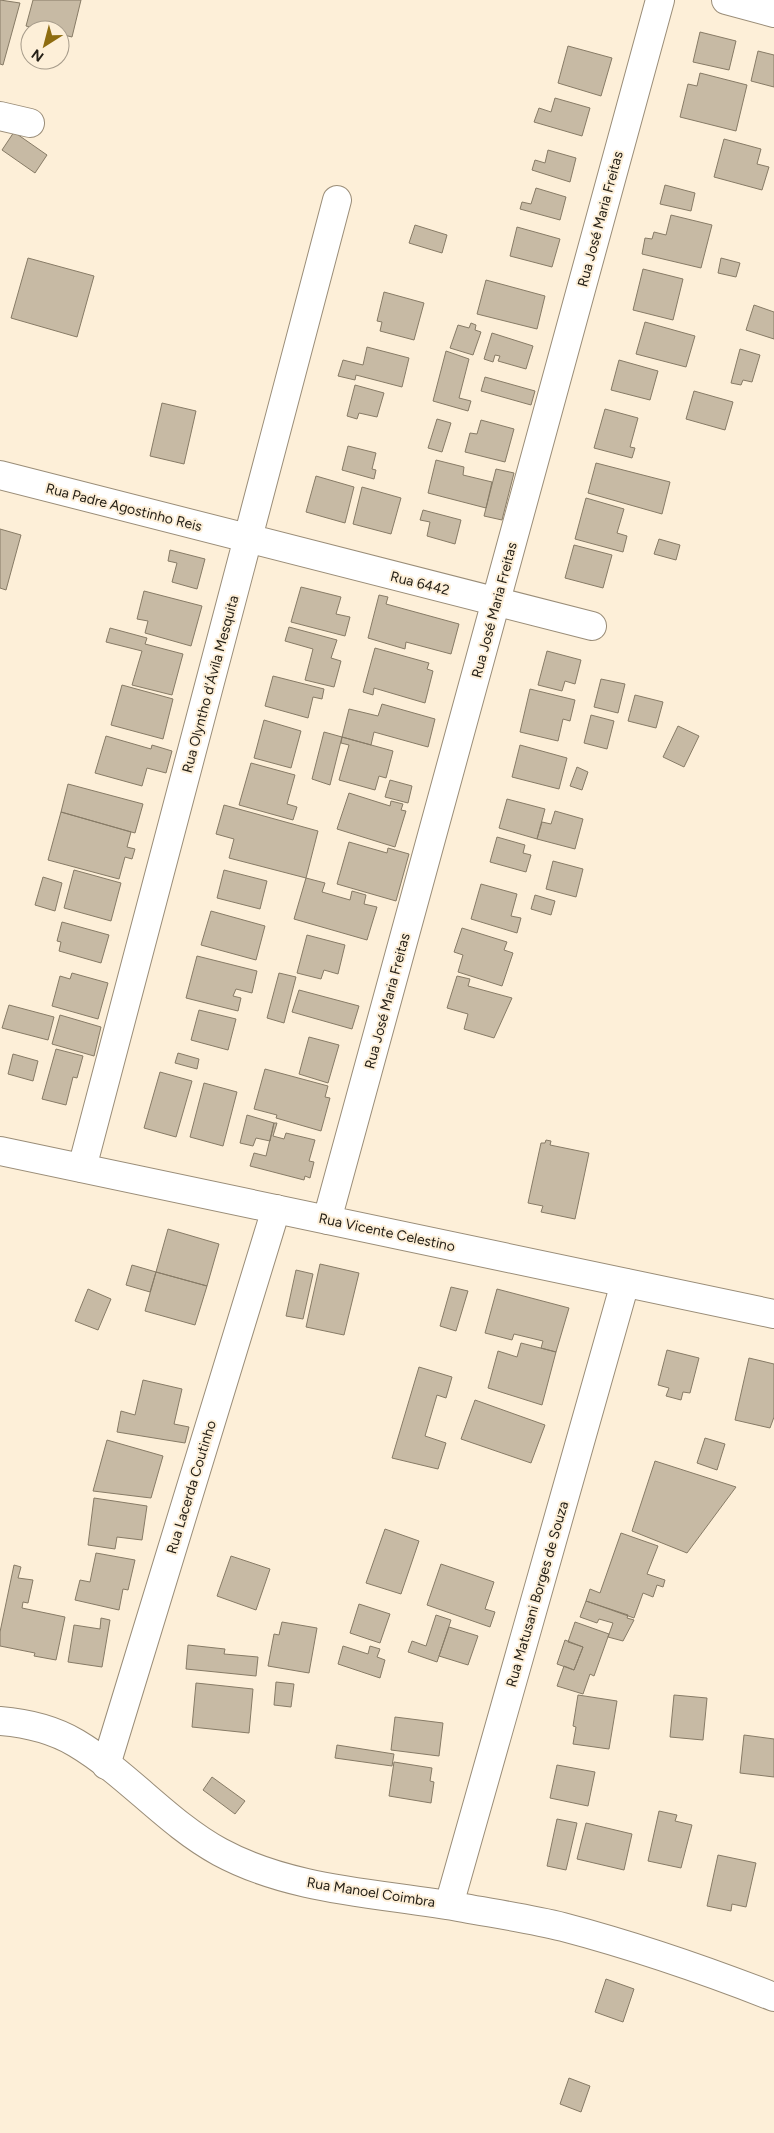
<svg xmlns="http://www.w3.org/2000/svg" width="774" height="2133" viewBox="0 0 774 2133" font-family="Figtree,sans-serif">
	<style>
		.building { fill: #c7baa4; stroke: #877b66 }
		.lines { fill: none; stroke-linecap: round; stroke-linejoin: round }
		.minor-casing { stroke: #9a8d78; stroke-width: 30 }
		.tertiary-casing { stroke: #9a8d78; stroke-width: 30 }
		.minor { stroke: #fff; stroke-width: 28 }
		.tertiary { stroke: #fff; stroke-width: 28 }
		.labels { text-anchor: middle; stroke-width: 4; stroke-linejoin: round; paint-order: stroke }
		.street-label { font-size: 14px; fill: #252017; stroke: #fdefd8 }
	</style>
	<rect width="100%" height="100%" fill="#fdefd8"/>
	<path class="building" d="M0,0L20,3L3,65L0,64Z
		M33,0H81L72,37L60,34V30H43L26,26Z
		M700,32L736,41L729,70L693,62Z
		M568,46L612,58L601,96L558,83Z
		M758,51L774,55V87L751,81Z
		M700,73L747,85L736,131L680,117L688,84L697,86Z
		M555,98L590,108L582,136L534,122L539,108L551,112Z
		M14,132L47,155L35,173L2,150Z
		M724,139L761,149L757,164L769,167L762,190L714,177Z
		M548,150L576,158L570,182L532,170L535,160L545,163Z
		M665,185L695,193L691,211L660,204Z
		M536,188L566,197L560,220L520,209L522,202L531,204Z
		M671,215L712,225L701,268L642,254L645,238L652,239L654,232L666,235Z
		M415,225L447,235L442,253L409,243Z
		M517,227L560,239L552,267L510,256Z
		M28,258L94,276L77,337L11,318Z
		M721,258L740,263L736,277L718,273Z
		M643,269L683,279L673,320L633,310Z
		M486,280L545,296L537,329L477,314Z
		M384,292L424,303L414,340L380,331L382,322L377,321Z
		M754,305L774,312V339L746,330Z
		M645,322L695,336L686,367L636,354Z
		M471,323L476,325L475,330L481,332L473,355L450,348L458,325L469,328Z
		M492,333L533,346L526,369L498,361L500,356L495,355L493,362L484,359Z
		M367,347L409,358L402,387L356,375L355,380L338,376L343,360L363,365Z
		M740,349L760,355L752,382L743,380L741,385L731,383Z
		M446,351L469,359L459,398L471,401L468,411L433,401Z
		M619,360L658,371L650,400L611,390Z
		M485,377L535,391L531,405L481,391Z
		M355,385L384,393L377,417L359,413L357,419L347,416Z
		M694,391L733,402L725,430L686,419Z
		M162,403L196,411L184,464L150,456Z
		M605,409L638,418L630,447L635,448L632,458L594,448Z
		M437,419L451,423L442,452L428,448Z
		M481,420L514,429L505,462L465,452L470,433L477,434Z
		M348,446L376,453L372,469L376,470L374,479L342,470Z
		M436,460L464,467L463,475L492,482L486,508L428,493Z
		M596,463L670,482L662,514L588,493Z
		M496,469L514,473L502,520L484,516Z
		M316,476L354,487L345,523L306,512Z
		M362,487L401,498L391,534L353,524Z
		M586,498L624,509L617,533L627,536L623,552L575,539Z
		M423,510L461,520L455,544L427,536L430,522L420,520Z
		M0,529L21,535L6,590L0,588Z
		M659,539L680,545L676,560L654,554Z
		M574,545L612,555L603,588L565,578Z
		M170,550L205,559L197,589L172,582L177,563L168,561Z
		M301,587L341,597L336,614L350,617L345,636L291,622Z
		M144,591L202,606L191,646L145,633L148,621L137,619Z
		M379,595L388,597L386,604L459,624L451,654L406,642L405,649L368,638Z
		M289,627L337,640L331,658L341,661L334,687L305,680L313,649L285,641Z
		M110,628L147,638L145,644L183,654L172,695L132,685L142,651L106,642Z
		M375,648L429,663L427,669L433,671L425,703L374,688L373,695L363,692Z
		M547,651L581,660L575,684L565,681L562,691L538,685Z
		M273,676L324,689L322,699L313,697L308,718L265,706Z
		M601,679L625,684L618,713L594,707Z
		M122,685L173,699L163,739L111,725Z
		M530,689L575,700L570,721L563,719L558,741L520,732Z
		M635,695L663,702L656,728L628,721Z
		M382,704L435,719L428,747L374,732L371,745L342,737L349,709L378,716Z
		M591,715L614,721L607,749L584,743Z
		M264,720L301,731L291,768L254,758Z
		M678,726L699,736L684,767L663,757Z
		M324,732L342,737L330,785L312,779Z
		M106,736L151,749L152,745L172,751L166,773L147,768L142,786L95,773Z
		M342,737L393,751L386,778L379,776L375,790L339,780L349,745L341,743Z
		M520,745L567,758L559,789L512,777Z
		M251,763L295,775L287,804L297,807L293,820L239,805Z
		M577,767L588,772L582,790L570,786Z
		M390,780L412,786L408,803L385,797Z
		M68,784L143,804L135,833L61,812Z
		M349,793L390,806L391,801L403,804L401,810L406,811L395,847L337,829Z
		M507,799L545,809L537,839L499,828Z
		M224,805L318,831L306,878L229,858L234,839L216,834Z
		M555,811L583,819L575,849L537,839L542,822L551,824Z
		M61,812L131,832L127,847L135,849L132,859L125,857L119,879L48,860Z
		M497,837L525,845L523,853L531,855L526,872L490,862Z
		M349,842L387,853L388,848L409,854L396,901L337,884Z
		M553,861L583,869L576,897L546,889Z
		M74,870L121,883L111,921L64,908Z
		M224,870L267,881L260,909L217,898Z
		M43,877L62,883L55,911L35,905Z
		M306,878L325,883L322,892L350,900L352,891L366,895L364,904L377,907L367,940L294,919Z
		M481,884L517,894L511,916L521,918L517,933L471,919Z
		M535,895L555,901L551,915L531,909Z
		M211,911L265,926L256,960L201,945Z
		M62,922L109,935L101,963L59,951L61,942L57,941Z
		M462,928L507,942L504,950L513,953L502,986L458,972L463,955L454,952Z
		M307,935L345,945L338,974L324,970L321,979L297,973Z
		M197,956L257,971L252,993L236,989L233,996L241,998L238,1011L186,998Z
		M72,973L108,983L98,1019L52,1006L60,976L70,979Z
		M279,973L296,977L284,1023L267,1018Z
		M457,976L470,979L468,986L512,998L494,1038L464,1029L468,1014L447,1008Z
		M299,990L359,1006L352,1029L292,1012Z
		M9,1005L54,1017L48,1040L2,1028Z
		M199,1010L236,1019L228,1050L191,1040Z
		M60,1015L101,1027L94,1056L52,1044Z
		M309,1037L339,1045L328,1083L299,1074Z
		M56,1049L83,1056L77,1078L73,1077L66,1105L42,1099Z
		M178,1053L199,1059L197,1069L175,1063Z
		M13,1054L38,1061L33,1081L8,1074Z
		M265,1069L328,1086L325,1097L330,1098L321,1131L276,1118L277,1115L254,1109Z
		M160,1072L192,1081L176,1137L144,1128Z
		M204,1083L237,1092L223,1146L190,1137Z
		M247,1115L274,1123L270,1141L256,1138L253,1146L240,1143Z
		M274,1123H277L273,1136L284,1139L286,1133L315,1140L309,1161L314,1162L310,1178L305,1176L304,1180L250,1166L254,1153L266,1156Z
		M546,1140L551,1141L550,1145L589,1153L575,1219L541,1212L543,1206L528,1203L541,1143H545Z
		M168,1229L219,1244L207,1286L156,1272Z
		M320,1264L359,1273L344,1335L306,1327Z
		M132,1265L156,1272L150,1292L126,1285Z
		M296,1270L313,1274L303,1319L286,1316Z
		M156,1272L207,1286L195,1325L145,1311Z
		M451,1287L468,1291L456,1331L440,1326Z
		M88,1289L111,1299L98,1330L75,1321Z
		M497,1289L569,1308L556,1352L541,1348L543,1341L514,1334L512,1340L485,1333Z
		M521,1343L556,1352L542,1405L488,1388L498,1351L517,1357Z
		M667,1350L699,1358L690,1393L683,1392L681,1400L666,1396L669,1388L658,1385Z
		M749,1358L774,1364V1417L770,1428L735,1420Z
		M419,1367L452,1377L446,1398L437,1395L425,1436L446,1443L438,1469L392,1458Z
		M143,1380L182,1389L174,1424L189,1427L185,1443L117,1432L121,1411L135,1415Z
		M475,1400L545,1425L531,1463L461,1439Z
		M705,1438L725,1444L717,1470L697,1463Z
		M107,1440L163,1456L151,1498L93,1491Z
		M655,1461L736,1487L687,1553L632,1531Z
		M94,1498L147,1506L142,1540L117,1537L115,1549L88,1545Z
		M385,1529L419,1541L401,1594L366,1583Z
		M621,1533L658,1546L647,1574L665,1580L663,1587L657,1585L653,1597L643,1593L634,1618L586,1601L590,1589L600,1593Z
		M96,1553L135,1560L128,1590L123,1589L119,1610L75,1600L80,1580L90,1582Z
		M231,1556L270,1569L256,1610L217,1596Z
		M441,1564L494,1582L485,1609L495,1612L490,1627L427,1605Z
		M14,1565L21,1567L18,1578L33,1580L28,1603L23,1602L22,1608L65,1617L56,1660L34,1656L35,1653L0,1646V1632Z
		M586,1601L628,1615L627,1618L634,1620L623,1641L608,1637L613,1623L599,1619L597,1623L580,1617Z
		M359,1604L390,1614L380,1643L350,1633Z
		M436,1615L451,1620L437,1662L408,1652L412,1641L426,1646Z
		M101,1618L110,1620L102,1667L68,1662L74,1625L100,1629Z
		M282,1622L317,1628L309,1673L268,1666L274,1634L279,1635Z
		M575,1622L609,1634L594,1676L590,1674L583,1694L557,1686L564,1666L574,1670L583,1647L568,1642Z
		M449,1627L478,1636L468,1665L439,1656Z
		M565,1640L583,1647L574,1670L557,1664Z
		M188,1645L225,1649L224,1654L258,1657L256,1676L186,1669Z
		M343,1646L368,1654L370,1646L380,1649L377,1657L385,1660L380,1678L338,1664Z
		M276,1682L294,1684L291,1707L274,1705Z
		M196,1683L253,1689L249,1733L192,1727Z
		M578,1695L617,1701L609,1749L573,1744L576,1727L573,1726Z
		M674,1695L707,1698L703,1740L670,1737Z
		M395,1717L443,1723L439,1756L391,1750Z
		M744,1735L774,1739V1777L740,1773Z
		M337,1745L394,1754L392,1766L335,1758Z
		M394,1762L432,1768L430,1781L434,1782L431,1803L389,1796Z
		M557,1765L595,1772L588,1806L550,1798Z
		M212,1777L245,1801L235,1814L203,1790Z
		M659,1811L677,1815L675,1821L692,1825L681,1868L648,1861Z
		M557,1819L577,1823L566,1870L547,1866Z
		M586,1823L632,1834L624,1870L577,1859Z
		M718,1855L756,1863L746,1907L732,1904L731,1911L707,1906Z
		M606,1979L634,1989L623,2022L595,2012Z
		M569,2078L590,2086L581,2112L560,2104Z"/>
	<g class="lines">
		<g class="minor-casing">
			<path id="minor" d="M726,0L774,13
				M0,116L30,123
				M0,475L592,626
				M82,1168L337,200
				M106,1765L276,1209
				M449,1905L625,1283"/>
		</g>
		<g class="tertiary-casing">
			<path id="tertiary" d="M0,1151L774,1314
				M327,1220L660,0
				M0,1721C25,1723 54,1730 76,1743C128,1774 167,1823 220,1852C294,1892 383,1893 464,1908C497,1914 531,1919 563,1927C635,1946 705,1970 774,1997"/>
		</g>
		<use href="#minor" class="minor"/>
		<use href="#tertiary" class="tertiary"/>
	</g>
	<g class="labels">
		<g class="street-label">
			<text transform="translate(600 219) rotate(-75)" y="5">Rua José Maria Freitas</text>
			<text transform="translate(124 507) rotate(14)" y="5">Rua Padre Agostinho Reis</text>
			<text transform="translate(420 583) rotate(14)" y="5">Rua 6442</text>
			<text transform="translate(494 610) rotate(-75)" y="5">Rua José Maria Freitas</text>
			<text transform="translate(210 684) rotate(-75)" y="5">Rua Olyntho d'Ávila Mesquita</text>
			<text transform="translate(387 1001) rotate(-75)" y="5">Rua José Maria Freitas</text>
			<text transform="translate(387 1232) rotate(12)" y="5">Rua Vicente Celestino</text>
			<text transform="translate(191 1487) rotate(-73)" y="5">Rua Lacerda Coutinho</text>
			<text transform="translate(537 1594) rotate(-74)" y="5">Rua Matusani Borges de Souza</text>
			<text transform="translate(371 1892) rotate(9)" y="5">Rua Manoel Coimbra</text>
		</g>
	</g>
	<g transform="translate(45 45) rotate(216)"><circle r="24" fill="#fdefd8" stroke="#a79c8b"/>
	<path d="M0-4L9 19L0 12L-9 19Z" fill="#8e6c10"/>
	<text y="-8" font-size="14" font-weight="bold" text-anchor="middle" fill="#252017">N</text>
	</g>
</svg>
